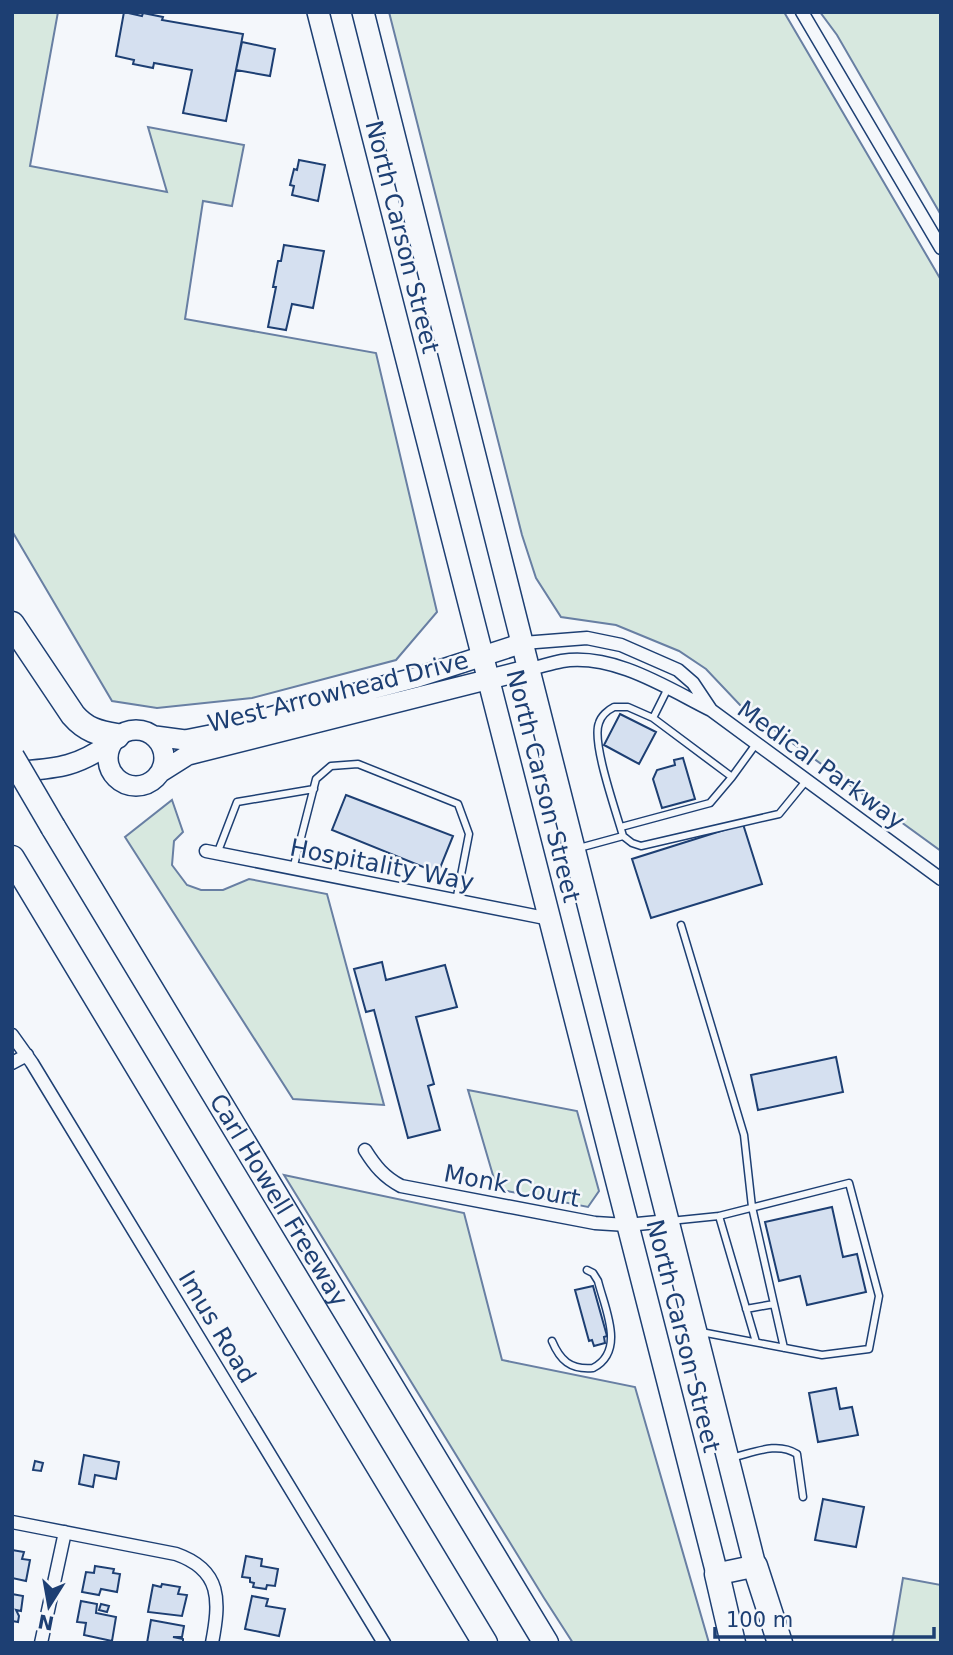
<svg xmlns="http://www.w3.org/2000/svg" width="953" height="1655" viewBox="0 0 953 1655" font-family="'DejaVu Sans',sans-serif">
	<style>
		.green { fill: #d7e8df; stroke: #687fa3; stroke-width: 2 }
		.building { fill: #d5e0f0; stroke: #1d3f73; stroke-width: 2 }
		.lines { fill: none; stroke-linecap: round; stroke-linejoin: round }
		.lane-casing { stroke: #1d3f73; stroke-width: 9 }
		.street-casing { stroke: #1d3f73; stroke-width: 15 }
		.secondary-casing { stroke: #1d3f73; stroke-width: 22 }
		.primary-casing { stroke: #1d3f73; stroke-width: 24 }
		.highway-casing { stroke: #1d3f73; stroke-width: 27 }
		.lane { stroke: #f4f7fb; stroke-width: 6 }
		.street { stroke: #f4f7fb; stroke-width: 12 }
		.secondary { stroke: #f4f7fb; stroke-width: 19 }
		.primary { stroke: #f4f7fb; stroke-width: 21 }
		.highway { stroke: #f4f7fb; stroke-width: 24 }
		.highway-bridge-casing { stroke: #1d3f73; stroke-width: 27; stroke-linecap: butt }
		.highway-bridge { stroke: #f4f7fb; stroke-width: 24 }
		.labels { text-anchor: middle; stroke-width: 5; stroke-linejoin: round; paint-order: stroke }
		.street-label { font-size: 24px; fill: #1d3f73; stroke: #f4f7fb }
	</style>
	<rect width="100%" height="100%" fill="#f4f7fb"/>
	<path class="green" d="M12,12H58L30,166L167,192L148,127L244,145L232,206L203,201L185,319L376,353L437,612L396,660L252,698L157,708L112,701L12,531Z
		M389,12H784L941,280V851L740,705L706,669L679,651L616,625L561,617L536,578L522,535Z
		M820,12H941V215L837,35Z
		M172,800L183,832L174,841L172,865L187,885L201,890H223L249,879L327,894L384,1105L293,1099L125,837Z
		M468,1090L577,1111L599,1191L588,1207L497,1189Z
		M284,1175L464,1213L502,1360L635,1387L709,1643H573L544,1598Z
		M903,1578L941,1585V1643H892Z"/>
	<path class="building" d="M124,12L142,16L143,13L163,17L162,20L243,34L226,121L183,113L192,70L154,63L153,68L133,64L134,60L116,56Z
		M242,42L275,49L270,76L236,70Z
		M299,160L325,165L318,201L292,195L294,186L290,185L294,169L297,170Z
		M284,245L324,251L313,308L292,304L286,330L268,327L276,287H273L278,261H281Z
		M620,714L656,732L639,764L604,745Z
		M683,758L695,799L662,808L653,779L657,770L675,765L674,760Z
		M346,795L453,836L438,873L332,830Z
		M743,824L762,884L651,918L632,859Z
		M382,962L386,980L445,965L457,1007L416,1017L434,1084L428,1086L440,1130L408,1138L374,1010L366,1012L354,969Z
		M836,1057L843,1092L758,1110L751,1075Z
		M832,1207L843,1257L857,1254L866,1292L807,1305L800,1276L779,1281L765,1222Z
		M593,1286L607,1336L604,1337L605,1343L594,1346L592,1340L589,1341L575,1290Z
		M836,1388L840,1409L852,1407L858,1435L818,1442L809,1393Z
		M84,1455L119,1462L116,1479L95,1475L93,1487L79,1484Z
		M35,1461L43,1463L41,1471L33,1470Z
		M823,1499L864,1507L856,1547L815,1540Z
		M12,1550L24,1552L22,1559L30,1560L26,1581L12,1578Z
		M246,1556L262,1559L261,1566L278,1569L275,1586L267,1585L266,1589L253,1587L254,1583L250,1582V1578L242,1577Z
		M95,1566L114,1569L113,1573L120,1574L117,1592L101,1589L99,1595L82,1592L86,1572L94,1573Z
		M162,1584L180,1587L178,1594L187,1595L182,1616L148,1612L153,1585L161,1587Z
		M12,1594L23,1596L21,1611L16,1610L19,1616L18,1622L12,1621Z
		M252,1596L268,1599L266,1606L285,1609L279,1636L245,1629Z
		M81,1601L97,1604L96,1613L116,1617L112,1641L84,1635L86,1623L77,1622Z
		M101,1604L109,1606L107,1612L99,1610Z
		M151,1620L184,1626L182,1637H173L183,1639V1643H147Z"/>
	<g class="lines">
		<g class="lane-casing">
			<path id="lane" d="M653,718L732,777L756,744
				M621,827L710,803L732,777
				M623,836L632,843L641,846L779,814L806,781
				M579,848L623,836C617,814 591,742 599,723C601,716 608,710 614,707H628L653,718L668,688
				M217,854L237,802L314,789
				M293,869L316,779L331,766L358,764L458,804L469,834L456,901
				M681,925L744,1135L752,1207L784,1348
				M719,1216L756,1342
				M670,1221L719,1216L849,1183L879,1296L869,1349L822,1355L701,1332
				M746,1309L774,1304
				M552,1341C560,1360 570,1370 593,1368C626,1351 605,1309 598,1281L593,1273L587,1270
				M731,1458C753,1453 777,1441 797,1454L803,1497"/>
		</g>
		<g class="street-casing">
			<path id="street" d="M802,12L941,248
				M523,643L587,638L621,645L678,670L693,683L711,710
				M530,669C540,667 551,663 562,661C614,653 667,688 711,710L941,879
				M206,851L550,919
				M12,1035L32,1063L384,1643
				M12,1063L27,1055
				M365,1150C375,1166 384,1177 401,1186L595,1223L627,1225L668,1221
				M12,1522L176,1554C222,1570 220,1601 212,1643
				M41,1643L65,1532"/>
		</g>
		<g class="secondary-casing">
			<path id="secondary" d="M108 758a28 28 0 1 1 56 0a28 28 0 1 1-56 0Z
				M155,736L185,740L210,735L307,706L418,677L523,643
				M12,772C56,768 73,769 111,743
				M161,772L188,755L530,669"/>
		</g>
		<g class="primary-casing">
			<path id="primary" d="M318,12L717,1574L755,1566L363,12"/>
		</g>
		<g class="highway-casing">
			<g id="highway">
				<path d="M12,624L73,715C86,730 98,733 117,736"/>
				<path id="s1" d="M53,827L546,1643"/>
				<path d="M12,858L485,1643"/>
				<path d="M755,1566L780,1643"/>
				<path d="M717,1574L733,1643"/>
			</g>
		</g>
		<use href="#lane" class="lane"/>
		<use href="#street" class="street"/>
		<use href="#secondary" class="secondary"/>
		<use href="#primary" class="primary"/>
		<use href="#highway" class="highway"/>
		<g class="highway-bridge-casing">
			<path id="highway-bridge" d="M12,757L53,827"/>
		</g>
		<use href="#highway-bridge" class="highway-bridge"/>
	</g>
	<g class="labels">
		<g class="street-label">
			<text transform="translate(402 237) rotate(76)" y="8">North Carson Street</text>
			<text transform="translate(338 692) rotate(-14)" y="8">West Arrowhead Drive</text>
			<text transform="translate(821 765) rotate(36)" y="8">Medical Parkway</text>
			<text transform="translate(543 786) rotate(76)" y="8">North Carson Street</text>
			<text transform="translate(382 865) rotate(11)" y="8">Hospitality Way</text>
			<text transform="translate(512 1186) rotate(11)" y="8">Monk Court</text>
			<text dy="8" stroke="none"><textPath href="#s1" startOffset="436">Carl Howell Freeway</textPath></text>
			<text transform="translate(217 1327) rotate(59)" y="8">Imus Road</text>
			<text transform="translate(683 1336) rotate(76)" y="8">North Carson Street</text>
		</g>
	</g>
	<rect width="953" height="1655" fill="none" stroke="#1d3f73" stroke-width="28"/>
	<g transform="translate(49 1606) rotate(191)" stroke="#f4f7fb" stroke-width="5" paint-order="stroke">
	<path d="M0-5L12 26L0 18L-12 26Z" fill="#1d3f73"/>
	<text y="-10" font-size="19" font-weight="bold" text-anchor="middle" fill="#1d3f73">N</text>
	</g>
	<path d="M715 1627v10h219v-10" fill="none" stroke="#1d3f73" stroke-width="3.5"/>
	<text x="726" y="1627" font-size="21" fill="#1d3f73" stroke="#f4f7fb" stroke-width="5" paint-order="stroke">100 m</text>
</svg>
